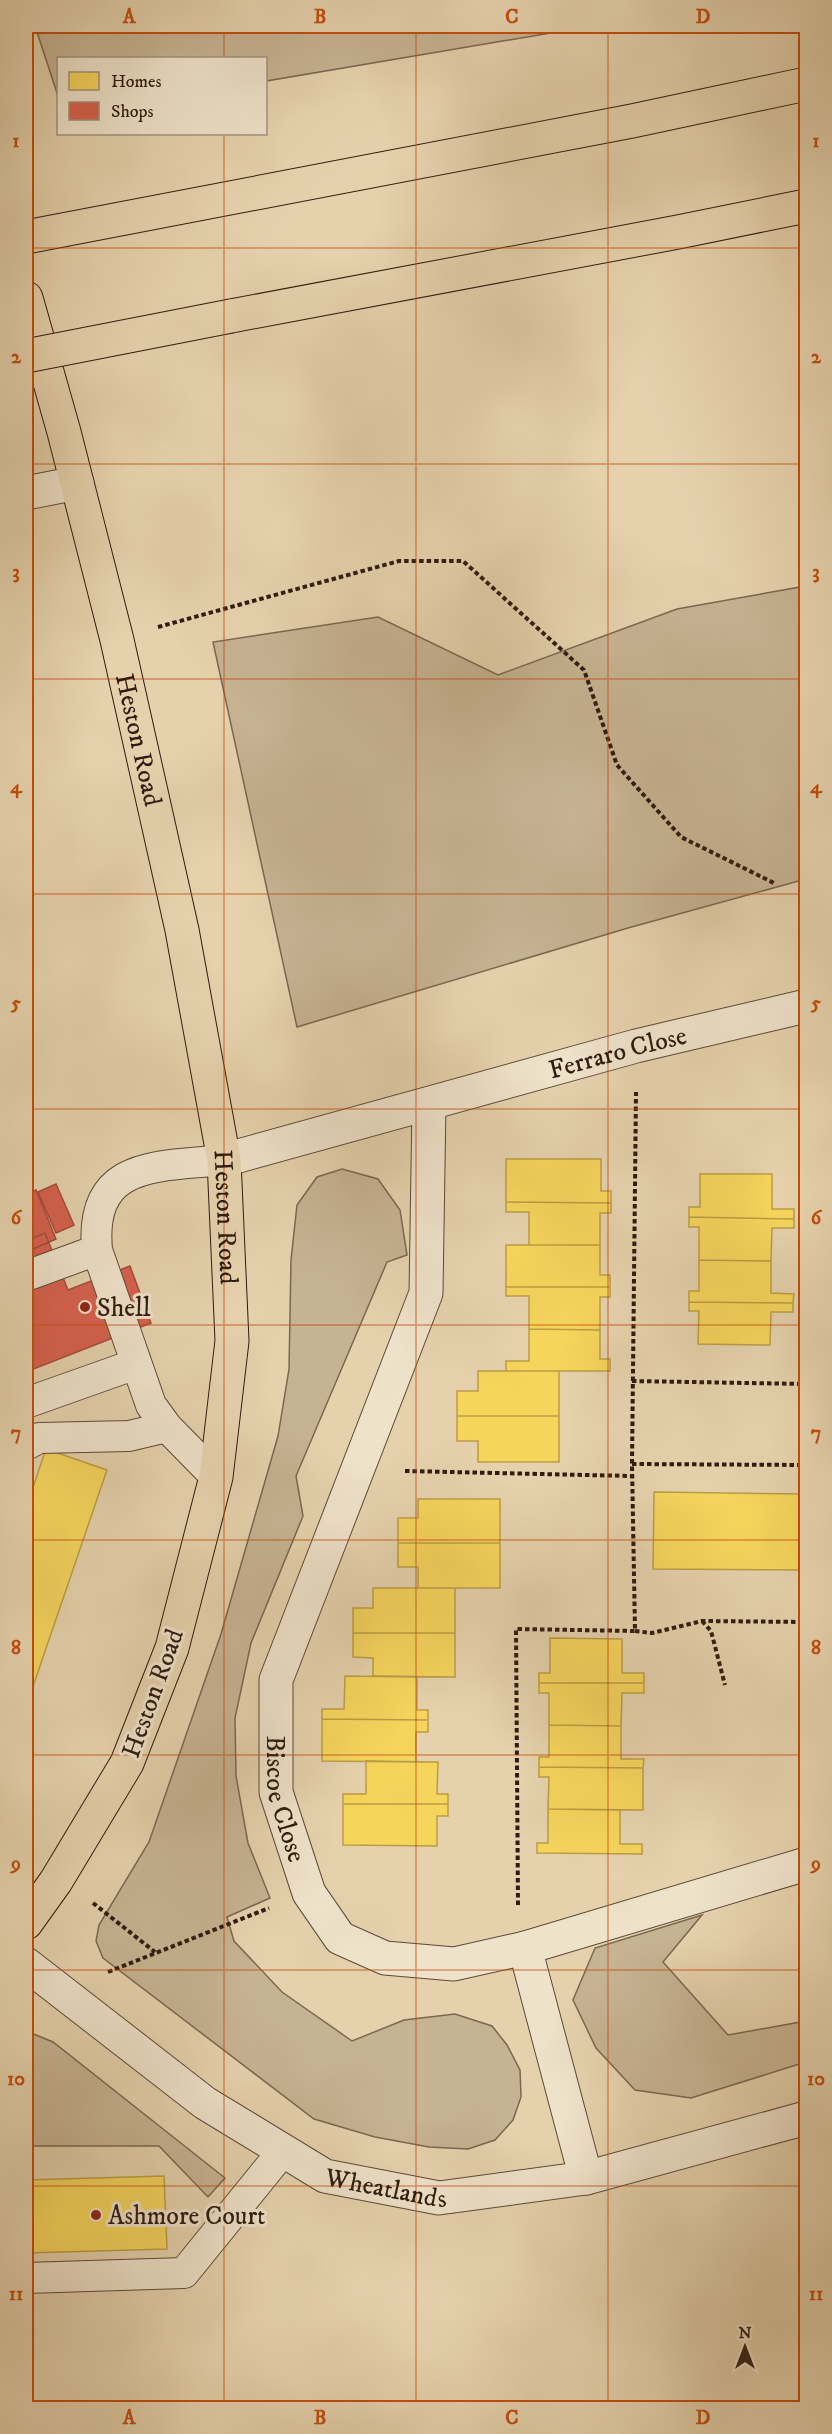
<svg xmlns="http://www.w3.org/2000/svg" width="832" height="2434" viewBox="0 0 832 2434" font-family="'IM FELL DW Pica',serif">
	<style>
		.green { fill: #c6b392; stroke: #7a6750; stroke-width: 1.5 }
		.homes { fill: #f6d55c; stroke: #ba9d45; stroke-width: 1.5 }
		.shops { fill: #d6604d; stroke: #a44b3a; stroke-width: 1.5 }
		.lines { fill: none; stroke-linecap: round; stroke-linejoin: round }
		.lane-casing { stroke: #5c4936; stroke-width: 32 }
		.street-casing { stroke: #5c4936; stroke-width: 35 }
		.primary-casing { stroke: #2f1b0f; stroke-width: 35 }
		.highway-casing { stroke: #2f1b0f; stroke-width: 35 }
		.path { stroke: #2f1b0f; stroke-width: 4; stroke-dasharray: 4.5 3; stroke-linecap: butt }
		.lane { stroke: #eee2ca; stroke-width: 30 }
		.street { stroke: #eee2ca; stroke-width: 33 }
		.primary { stroke: #e5d2ad; stroke-width: 33 }
		.highway { stroke: #e5d2ad; stroke-width: 33 }
		.highway-bridge-casing { stroke: #2f1b0f; stroke-width: 35; stroke-linecap: butt }
		.highway-bridge { stroke: #e5d2ad; stroke-width: 33 }
		.grid { fill: none; stroke: #c34d0d; stroke-width: 1.5; stroke-opacity: 0.55 }
		.poi-dot { fill: #8f2418; stroke: #eee2ca; stroke-width: 2 }
		.labels { text-anchor: middle; stroke-width: 6; stroke-linejoin: round; paint-order: stroke }
		.street-label { font-size: 26px; fill: #2f1b0f; stroke: #eee2ca }
		.poi-label { font-size: 26px; fill: #2f1b0f; stroke: #eee2ca; text-anchor: start }
		.neatline { fill: none; stroke: #c34d0d; stroke-width: 2 }
		.grid-label { font-size: 20px; text-anchor: middle; font-weight: bold; fill: #c34d0d }
	</style>
	<rect width="100%" height="100%" fill="#e5d2ad"/>
	<filter id="stains"><feTurbulence type="fractalNoise" baseFrequency=".00333" numOctaves="4"/><feColorMatrix values="0 0 0 0 .2 0 0 0 0 .09 0 0 0 0 .02 0 0 0 .5 -.17"/></filter>
	<radialGradient id="worn" r=".72"><stop offset=".6" stop-color="#630" stop-opacity="0"/><stop offset="1" stop-color="#630" stop-opacity=".3"/></radialGradient>
	<path class="green" d="M35,26H592L266,81V58H58V96Z
		M806,586V879L628,928L297,1027L213,642L378,617L498,675L677,609Z
		M342,1169L378,1179L400,1210L407,1255L387,1262L296,1476L303,1516L251,1643L235,1718L236,1776L248,1843L270,1898L227,1917L234,1941L282,1992L352,2041L404,2020L455,2014L492,2026L507,2045L520,2070L521,2097L513,2120L495,2140L468,2149L429,2147L375,2137L314,2119L103,1958L96,1941L99,1925L149,1842L221,1634L278,1436L289,1369L291,1260L297,1205L317,1177Z
		M702,1915L663,1962L728,2035L806,2021V2062L691,2098L635,2090L596,2048L573,2000L595,1948Z
		M31,2033L53,2042L225,2178L208,2197L159,2146H26V2034Z"/>
	<path class="homes" d="M506,1159H601V1191H611V1203L506,1202Z
		M700,1174H772V1209H794V1219L689,1217V1207H700Z
		M506,1202L611,1203V1213H600V1245H529V1212H506Z
		M689,1217L794,1219V1228H772L771,1261L699,1260V1227H689Z
		M506,1245H600V1275H610V1287H506Z
		M699,1260L771,1261V1293L794,1294L793,1303L689,1302V1291H699Z
		M506,1287H610V1297H600V1330L529,1329V1296H506Z
		M689,1302L793,1303V1312H771L770,1345L698,1344L699,1311H689Z
		M529,1329L600,1330V1359H610V1371H506V1361H529Z
		M478,1371H559V1416H457V1391H478Z
		M457,1416H559V1462H478V1441H457Z
		M46,1449L107,1470L26,1707V1508Z
		M654,1492L806,1494V1570L653,1569Z
		M418,1499H500V1543H398V1518H418Z
		M398,1543H500V1588H418V1567H398Z
		M373,1588H455V1633H353V1608H373Z
		M353,1633H455V1677L373,1676V1658L353,1657Z
		M550,1638L622,1639V1673H644V1683H539V1673H550Z
		M345,1676L417,1677V1710H428V1720L322,1719V1709H344Z
		M539,1683H644V1693H622L621,1726L549,1725V1693H539Z
		M322,1719L428,1720V1732H416V1762L322,1761Z
		M549,1725L621,1726V1759H644L643,1768L539,1767V1757H549Z
		M366,1761L438,1762L437,1794H448V1804H343V1794H366Z
		M539,1767L643,1768V1810L548,1809L549,1777H539Z
		M343,1804H448V1816H437V1846L343,1845Z
		M548,1809L620,1810V1844H642V1854L537,1853V1843H548Z
		M164,2176L167,2249L26,2253V2180Z"/>
	<path class="shops" d="M56,1184L74,1225L56,1233L38,1192Z
		M36,1190L56,1239L26,1252V1194Z
		M45,1233L68,1290L130,1266L151,1323L26,1372V1241Z"/>
	<g class="lines">
		<g class="lane-casing">
			<path id="lane" d="M26,1276L97,1250
				M26,1403L136,1364
				M26,1445L39,1438L129,1436L167,1427
				M216,1477L167,1427L151,1405L97,1250C89,1160 158,1167 224,1160
				M26,2278L184,2273L282,2152"/>
		</g>
		<g class="street-casing">
			<g id="street">
				<path d="M26,493L77,483"/>
				<path id="s1" d="M429,1104L426,1293L276,1680V1792L309,1893L340,1938L385,1958L454,1964L525,1948L806,1864"/>
				<path id="s2" d="M224,1160L636,1046L806,1006"/>
				<path d="M525,1948L586,2178"/>
				<path id="s3" d="M26,1964L205,2103L325,2176L439,2198L586,2178L806,2118"/>
			</g>
		</g>
		<g class="primary-casing">
			<g id="primary">
				<path id="s4" d="M26,298L64,432L117,640L182,930L224,1160L232,1341L216,1477L172,1648L127,1763L56,1881L26,1923"/>
			</g>
		</g>
		<g class="highway-casing">
			<path id="highway" d="M26,237L632,121L806,84
				M231,316L678,232L806,206"/>
		</g>
		<path class="path" d="M158,627L399,561H463L584,670L617,765L681,837L776,884
			M632,1381L806,1384
			M632,1464L806,1465
			M405,1471L632,1476
			M702,1621L711,1631L725,1685
			M635,1631L652,1633L702,1621L806,1622
			M93,1903L155,1952
			M518,1905L516,1629L635,1631L632,1464L636,1092
			M108,1972L269,1908"/>
		<use href="#lane" class="lane"/>
		<use href="#street" class="street"/>
		<use href="#primary" class="primary"/>
		<use href="#highway" class="highway"/>
		<g class="highway-bridge-casing">
			<path id="highway-bridge" d="M26,356L231,316"/>
		</g>
		<use href="#highway-bridge" class="highway-bridge"/>
	</g>
	<path class="grid" d="M224,26V58M416,26V2408M608,26V2408M224,134V2408M26,248H806M26,464H806M26,679H806M26,894H806M26,1109H806M26,1325H806M26,1540H806M26,1755H806M26,1970H806M26,2186H806"/>
	<g class="poi-dot">
		<circle cx="85" cy="1307" r="6"/>
		<circle cx="96" cy="2215" r="6"/>
	</g>
	<g class="labels">
		<g class="street-label">
			<text dy="9" stroke="none"><textPath href="#s4" startOffset="456">Heston Road</textPath></text>
			<text dy="9" stroke="none"><textPath href="#s2" startOffset="408">Ferraro Close</textPath></text>
			<text dy="9" stroke="none"><textPath href="#s4" startOffset="942">Heston Road</textPath></text>
			<text transform="translate(152 1693) rotate(-70)" y="9">Heston Road</text>
			<text dy="9" stroke="none"><textPath href="#s1" startOffset="724">Biscoe Close</textPath></text>
			<text dy="9" stroke="none"><textPath href="#s3" startOffset="429">Wheatlands</textPath></text>
		</g>
		<g class="poi-label">
			<text x="97" y="1316">Shell</text>
			<text x="108" y="2224">Ashmore Court</text>
		</g>
	</g>
	<rect width="832" height="2434" fill="none" stroke="#e5d2ad" stroke-width="66"/>
	<rect x="57" y="57" width="210" height="78" fill="#eee2ca" stroke="#a2927f" stroke-width="1.5"/>
	<rect x="69" y="72" width="30" height="18" fill="#f6d55c" stroke="#a2927f" stroke-width="1.5"/>
	<text x="111" y="87" font-size="18" fill="#2f1b0f">Homes</text>
	<rect x="69" y="102" width="30" height="18" fill="#d6604d" stroke="#a2927f" stroke-width="1.5"/>
	<text x="111" y="117" font-size="18" fill="#2f1b0f">Shops</text>
	<g transform="translate(745 2347)" stroke="#eee2ca" stroke-width="4.5" paint-order="stroke">
	<path d="M0-4.5L10 22L0 15L-10 22Z" fill="#2f1b0f"/>
	<text y="-9" font-size="16" font-weight="bold" text-anchor="middle" fill="#2f1b0f">N</text>
	</g>
	<rect x="33" y="33" width="766" height="2368" class="neatline"/>
	<g class="grid-label">
		<text x="129" y="23">A</text>
		<text x="320" y="23">B</text>
		<text x="512" y="23">C</text>
		<text x="703" y="23">D</text>
		<text x="16" y="147">1</text>
		<text x="816" y="147">1</text>
		<text x="16" y="363">2</text>
		<text x="816" y="363">2</text>
		<text x="16" y="578">3</text>
		<text x="816" y="578">3</text>
		<text x="16" y="793">4</text>
		<text x="816" y="793">4</text>
		<text x="16" y="1009">5</text>
		<text x="816" y="1009">5</text>
		<text x="16" y="1224">6</text>
		<text x="816" y="1224">6</text>
		<text x="16" y="1439">7</text>
		<text x="816" y="1439">7</text>
		<text x="16" y="1654">8</text>
		<text x="816" y="1654">8</text>
		<text x="16" y="1870">9</text>
		<text x="816" y="1870">9</text>
		<text x="16" y="2085">10</text>
		<text x="816" y="2085">10</text>
		<text x="16" y="2300">11</text>
		<text x="816" y="2300">11</text>
		<text x="129" y="2424">A</text>
		<text x="320" y="2424">B</text>
		<text x="512" y="2424">C</text>
		<text x="703" y="2424">D</text>
	</g>
	<rect width="100%" height="100%" filter="url(#stains)"/>
	<rect width="100%" height="100%" fill="url(#worn)"/>
</svg>
